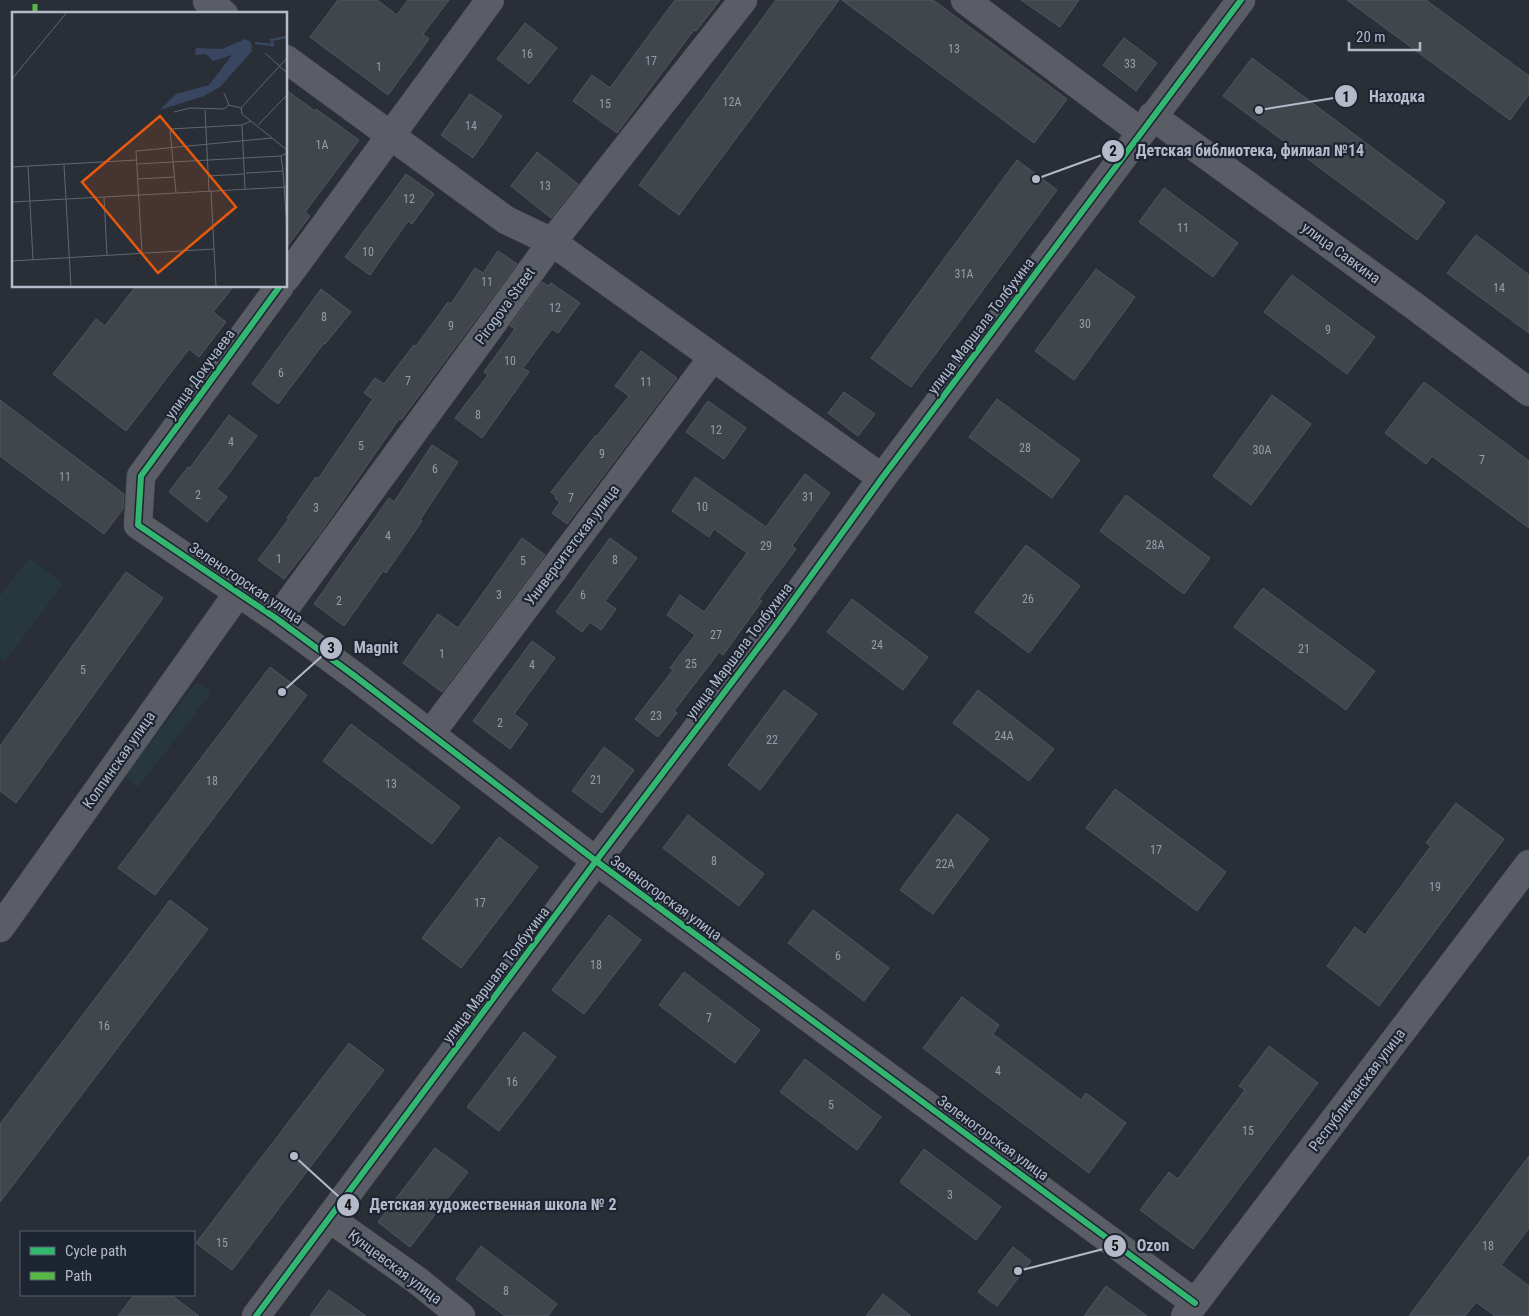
<svg xmlns="http://www.w3.org/2000/svg" width="1529" height="1316" viewBox="0 0 1529 1316" font-family="'Roboto Condensed',sans-serif">
	<style>
		.green { fill: #27383c }
		.building { fill: #41454c; stroke: #52565f }
		.lines { fill: none; stroke-linecap: round; stroke-linejoin: round }
		.minor-casing { stroke: #464950; stroke-width: 29 }
		.minor { stroke: #5a5d65; stroke-width: 28 }
		.quiet { stroke: #58b947; stroke-width: 5; stroke-dasharray: 10 5; stroke-linecap: butt }
		.cycleway-casing { stroke: #1d2432; stroke-width: 9 }
		.cycleway { stroke: #33b770; stroke-width: 6 }
		.labels { text-anchor: middle; stroke-width: 4.5; stroke-linejoin: round; paint-order: stroke }
		.number-label { font-size: 12px; fill: #979da9 }
		.street-label { font-size: 15px; fill: #b4bac8; stroke: #1d2432 }
		.inset-river { fill: none; stroke: #38465f; stroke-width: 2.5 }
		.inset-road { fill: none; stroke: #616671; stroke-width: 1 }
		.view { fill: #e8590c; fill-opacity: 0.15; stroke: #e8590c; stroke-width: 2.5 }
		.inset-edge { fill: none; stroke: #b4bac8; stroke-width: 2.5 }
		.leader { fill: none; stroke: #b4bac8; stroke-width: 2 }
		.callout-dot { fill: #b4bac8; stroke: #1d2432; stroke-width: 2 }
		.mark-label { font-size: 15px; text-anchor: middle; font-weight: bold; fill: #111 }
		.callout-label { font-size: 16px; text-anchor: middle; font-weight: bold; fill: #b4bac8; stroke: #1d2432; stroke-width: 4.5; stroke-linejoin: round; paint-order: stroke }
	</style>
	<rect width="100%" height="100%" fill="#2a2e37"/>
	<path class="green" d="M29,558L63,584L4,662L0,659V596Z
		M197,682L211,693L138,787L124,777Z"/>
	<path class="building" d="M338,0H377L397,15L408,0H449L423,34L429,39L388,95L310,37Z
		M675,0H720L696,31L694,30L617,133L573,101L592,75L610,88Z
		M776,0H839L679,215L639,185Z
		M842,0H933L1067,99L1034,143Z
		M1021,0H1079L1060,27Z
		M1347,0H1426L1529,76V94L1510,120Z
		M525,23L557,48L529,84L497,59Z
		M1124,38L1157,63L1136,91L1103,65Z
		M1252,58L1445,202L1417,240L1223,96Z
		M286,90L315,111L316,109L359,140L305,212L310,216L286,248Z
		M470,94L502,116L473,158L441,135Z
		M537,152L578,184L551,218L511,186Z
		M1017,160L1057,190L911,387L871,358Z
		M406,174L434,194L412,224L408,221L370,275L345,257Z
		M1164,188L1238,243L1213,277L1139,222Z
		M1476,235L1529,275V333L1447,273Z
		M498,251L517,264L401,420L399,419L321,532L284,579L258,560L289,519L287,518L316,477L318,479L373,399L364,393L375,378L384,384L414,345L416,346L448,302L451,304L475,268L483,273Z
		M1096,269L1135,297L1074,380L1035,351Z
		M1292,275L1375,337L1347,374L1264,312Z
		M542,282L548,286L551,283L580,303L558,333L552,329L523,368L529,372L482,438L455,418L488,375L484,372L515,329L510,326Z
		M136,286H234L213,312L226,322L199,357L189,349L126,431L53,374L96,319L105,326Z
		M321,289L351,312L325,344L324,343L278,404L252,384Z
		M641,351L677,378L567,524L552,513L560,502L555,498L556,496L551,492L596,435L597,436L629,396L615,386Z
		M1424,382L1529,461V528L1432,456L1426,464L1385,433Z
		M844,392L875,414L858,436L828,413Z
		M1272,395L1311,424L1251,505L1213,476Z
		M997,399L1080,460L1052,498L969,437Z
		M0,400L124,494L123,509L104,534L0,456Z
		M708,401L746,428L724,459L686,432Z
		M229,415L257,436L217,489L227,497L207,522L169,492L188,467L190,468Z
		M432,445L458,462L420,520L422,521L386,573L383,571L344,626L314,604L389,498L394,502Z
		M805,474L830,493L792,546L796,549L759,599L762,601L723,655L719,652L674,711L677,713L658,737L635,719L673,670L670,668L695,635L667,615L680,595L704,612L747,553L714,529L709,537L672,511L695,477L766,527Z
		M1126,495L1210,558L1184,594L1100,531Z
		M522,538L545,555L442,692L403,663L438,614L458,628Z
		M610,538L637,558L605,601L616,609L601,630L590,622L582,632L556,612Z
		M1026,545L1080,586L1029,653L975,612Z
		M126,572L163,598L16,803L0,791V746Z
		M1263,588L1375,671L1346,710L1234,627Z
		M852,599L928,657L903,690L827,632Z
		M532,641L555,658L514,714L528,724L510,749L473,721Z
		M270,667L307,695L155,895L118,868Z
		M784,690L817,714L760,790L728,765Z
		M978,690L1054,749L1029,781L953,723Z
		M351,724L460,807L432,844L323,761Z
		M604,747L634,770L602,813L572,791Z
		M1115,789L1226,872L1197,911L1086,828Z
		M1456,803L1504,839L1379,1006L1327,966L1355,927L1365,935L1431,846L1426,843Z
		M957,814L989,839L933,914L900,890Z
		M688,815L764,874L739,906L663,848Z
		M499,837L538,867L461,968L422,938Z
		M170,900L208,929L0,1202V1124Z
		M813,910L889,968L864,1001L788,943Z
		M609,915L641,940L584,1014L552,990Z
		M684,972L760,1030L735,1063L659,1005Z
		M962,997L999,1025L993,1034L1081,1100L1086,1093L1126,1123L1089,1173L923,1048Z
		M524,1032L556,1057L499,1131L467,1107Z
		M349,1043L384,1070L232,1270L196,1243Z
		M1269,1046L1318,1083L1193,1249L1140,1210L1169,1172L1178,1179L1245,1090L1239,1086Z
		M805,1059L881,1117L857,1150L780,1092Z
		M435,1148L468,1172L410,1247L378,1222Z
		M924,1149L1001,1207L976,1240L900,1182Z
		M1529,1156V1228L1501,1265L1529,1286V1316H1495L1476,1302L1465,1316H1409Z
		M481,1246L557,1304L548,1316H505L456,1279Z
		M1013,1247L1031,1261L997,1306L978,1292Z
		M1106,1286L1147,1316H1084Z
		M329,1290L366,1316H310Z
		M883,1294L911,1316H866Z
		M134,1295H171L199,1316H118Z"/>
	<g class="lines">
		<g class="minor-casing">
			<path id="minor" d="M208,0L207,1L224,14
				M965,0L1141,132
				M286,59L506,220L552,242L882,478
				M1152,116L1413,305L1529,392
				M286,278L490,0
				M280,286L141,476L138,525L277,619L356,677L596,861L1195,1303
				M277,619L552,242L743,0
				M431,733L713,357
				M0,928L238,593
				M329,1218L418,1281L461,1316
				M256,1316L596,861L774,627L882,478L1241,0
				M1185,1316L1529,864"/>
		</g>
		<use href="#minor" class="minor"/>
		<path class="quiet" d="M35,14V0"/>
		<g class="cycleway-casing">
			<path id="cycleway" d="M280,286L141,476L138,525L277,619L356,677L596,861L1195,1303
				M256,1316L596,861L774,627L882,478L1241,0"/>
		</g>
		<use href="#cycleway" class="cycleway"/>
	</g>
	<g class="labels">
		<g class="number-label">
			<text x="954" y="53">13</text>
			<text x="527" y="58">16</text>
			<text x="651" y="65">17</text>
			<text x="1130" y="68">33</text>
			<text x="379" y="71">1</text>
			<text x="732" y="106">12А</text>
			<text x="605" y="108">15</text>
			<text x="471" y="130">14</text>
			<text x="322" y="149">1А</text>
			<text x="545" y="190">13</text>
			<text x="409" y="203">12</text>
			<text x="1183" y="232">11</text>
			<text x="368" y="256">10</text>
			<text x="964" y="278">31А</text>
			<text x="487" y="286">11</text>
			<text x="1499" y="292">14</text>
			<text x="555" y="312">12</text>
			<text x="324" y="321">8</text>
			<text x="1085" y="328">30</text>
			<text x="451" y="330">9</text>
			<text x="1328" y="334">9</text>
			<text x="510" y="365">10</text>
			<text x="281" y="377">6</text>
			<text x="408" y="385">7</text>
			<text x="646" y="386">11</text>
			<text x="478" y="419">8</text>
			<text x="716" y="434">12</text>
			<text x="231" y="446">4</text>
			<text x="361" y="450">5</text>
			<text x="1025" y="452">28</text>
			<text x="1262" y="454">30А</text>
			<text x="602" y="458">9</text>
			<text x="1482" y="464">7</text>
			<text x="435" y="473">6</text>
			<text x="65" y="481">11</text>
			<text x="198" y="499">2</text>
			<text x="808" y="501">31</text>
			<text x="571" y="502">7</text>
			<text x="702" y="511">10</text>
			<text x="316" y="512">3</text>
			<text x="388" y="540">4</text>
			<text x="1155" y="549">28А</text>
			<text x="766" y="550">29</text>
			<text x="279" y="563">1</text>
			<text x="615" y="564">8</text>
			<text x="523" y="565">5</text>
			<text x="499" y="599">3</text>
			<text x="583" y="599">6</text>
			<text x="1028" y="603">26</text>
			<text x="339" y="605">2</text>
			<text x="716" y="639">27</text>
			<text x="877" y="649">24</text>
			<text x="1304" y="653">21</text>
			<text x="442" y="658">1</text>
			<text x="691" y="668">25</text>
			<text x="532" y="669">4</text>
			<text x="83" y="674">5</text>
			<text x="656" y="720">23</text>
			<text x="500" y="727">2</text>
			<text x="1004" y="740">24А</text>
			<text x="772" y="744">22</text>
			<text x="596" y="784">21</text>
			<text x="212" y="785">18</text>
			<text x="391" y="788">13</text>
			<text x="1156" y="854">17</text>
			<text x="714" y="865">8</text>
			<text x="945" y="868">22А</text>
			<text x="1435" y="891">19</text>
			<text x="480" y="907">17</text>
			<text x="838" y="960">6</text>
			<text x="596" y="969">18</text>
			<text x="709" y="1022">7</text>
			<text x="104" y="1030">16</text>
			<text x="998" y="1075">4</text>
			<text x="512" y="1086">16</text>
			<text x="831" y="1109">5</text>
			<text x="1248" y="1135">15</text>
			<text x="950" y="1199">3</text>
			<text x="222" y="1247">15</text>
			<text x="1488" y="1250">18</text>
			<text x="506" y="1295">8</text>
		</g>
		<g class="street-label">
			<text transform="translate(1341 253) rotate(36)" y="5">улица Савкина</text>
			<text transform="translate(505 306) rotate(-54)" y="5">Pirogova Street</text>
			<text transform="translate(981 326) rotate(-53)" y="5">улица Маршала Толбухина</text>
			<text transform="translate(200 374) rotate(-54)" y="5">улица Докучаева</text>
			<text transform="translate(572 545) rotate(-53)" y="5">Университетская улица</text>
			<text transform="translate(246 583) rotate(34)" y="5">Зеленогорская улица</text>
			<text transform="translate(739 651) rotate(-53)" y="5">улица Маршала Толбухина</text>
			<text transform="translate(119 760) rotate(-55)" y="5">Колпинская улица</text>
			<text transform="translate(666 898) rotate(36)" y="5">Зеленогорская улица</text>
			<text transform="translate(496 975) rotate(-53)" y="5">улица Маршала Толбухина</text>
			<text transform="translate(1357 1090) rotate(-53)" y="5">Республиканская улица</text>
			<text transform="translate(993 1138) rotate(36)" y="5">Зеленогорская улица</text>
			<text transform="translate(395 1267) rotate(37)" y="5">Кунцевская улица</text>
		</g>
	</g>
	<g transform="translate(12 12)">
		<rect width="275" height="275" fill="#2a2e37"/>
		<path d="M233,27L239,30L240,39L208,75L192,84L148,98L164,82L197,73L220,43L201,49L194,42L183,43L184,36L210,37Z" fill="#38465f"/>
		<path class="inset-river" d="M243,31L261,33L259,28L275,25"/>
		<path class="inset-road" d="M253,41L275,61M0,67L55,0M212,81L217,93L229,96L230,102L275,138M229,96L275,46M193,98L197,179M162,100L178,96L212,97L217,93M230,113L233,177M246,113L275,83M125,152L269,144M52,153L59,275M16,154L21,248M0,155L125,148M271,159L275,217M234,161L271,159L269,144L275,141M196,164L232,162M126,167L162,165M199,179L204,275M164,181L158,117L230,113L239,109M92,185L95,243M0,190L275,175M130,241L124,139L260,126M0,249L202,237"/>
		<path class="view" d="M148,104L224,195L146,261L70,170Z"/>
		<rect width="275" height="275" class="inset-edge"/>
	</g>
	<path class="leader" d="M1259 110L1346 96M1036 179L1113 151M282 692L331 648M294 1156L348 1205M1018 1271L1115 1246"/>
	<g class="callout-dot">
		<circle cx="1259" cy="110" r="5"/>
		<circle cx="1036" cy="179" r="5"/>
		<circle cx="282" cy="692" r="5"/>
		<circle cx="294" cy="1156" r="5"/>
		<circle cx="1018" cy="1271" r="5"/>
		<circle cx="1346" cy="96" r="12"/>
		<circle cx="1113" cy="151" r="12"/>
		<circle cx="331" cy="648" r="12"/>
		<circle cx="348" cy="1205" r="12"/>
		<circle cx="1115" cy="1246" r="12"/>
	</g>
	<g class="mark-label">
		<text x="1346" y="102">1</text>
		<text x="1113" y="156">2</text>
		<text x="331" y="653">3</text>
		<text x="348" y="1210">4</text>
		<text x="1115" y="1251">5</text>
	</g>
	<g class="callout-label">
		<text x="1397" y="102">Находка</text>
		<text x="1250" y="156">Детская библиотека, филиал №14</text>
		<text x="376" y="653">Magnit</text>
		<text x="493" y="1210">Детская художественная школа № 2</text>
		<text x="1153" y="1251">Ozon</text>
	</g>
	<rect x="20" y="1231" width="175" height="65" fill="#1d2432" stroke="#59606e"/>
	<rect x="30" y="1247" width="25" height="8" fill="#33b770" stroke="#59606e"/>
	<text x="65" y="1256" font-size="15" fill="#b4bac8">Cycle path</text>
	<rect x="30" y="1272" width="25" height="8" fill="#58b947" stroke="#59606e"/>
	<text x="65" y="1281" font-size="15" fill="#b4bac8">Path</text>
	<path d="M1349 42v8h71v-8" fill="none" stroke="#b4bac8" stroke-width="2.5"/>
	<text x="1356" y="42" font-size="15" fill="#b4bac8" stroke="#1d2432" stroke-width="4" paint-order="stroke">20 m</text>
</svg>
